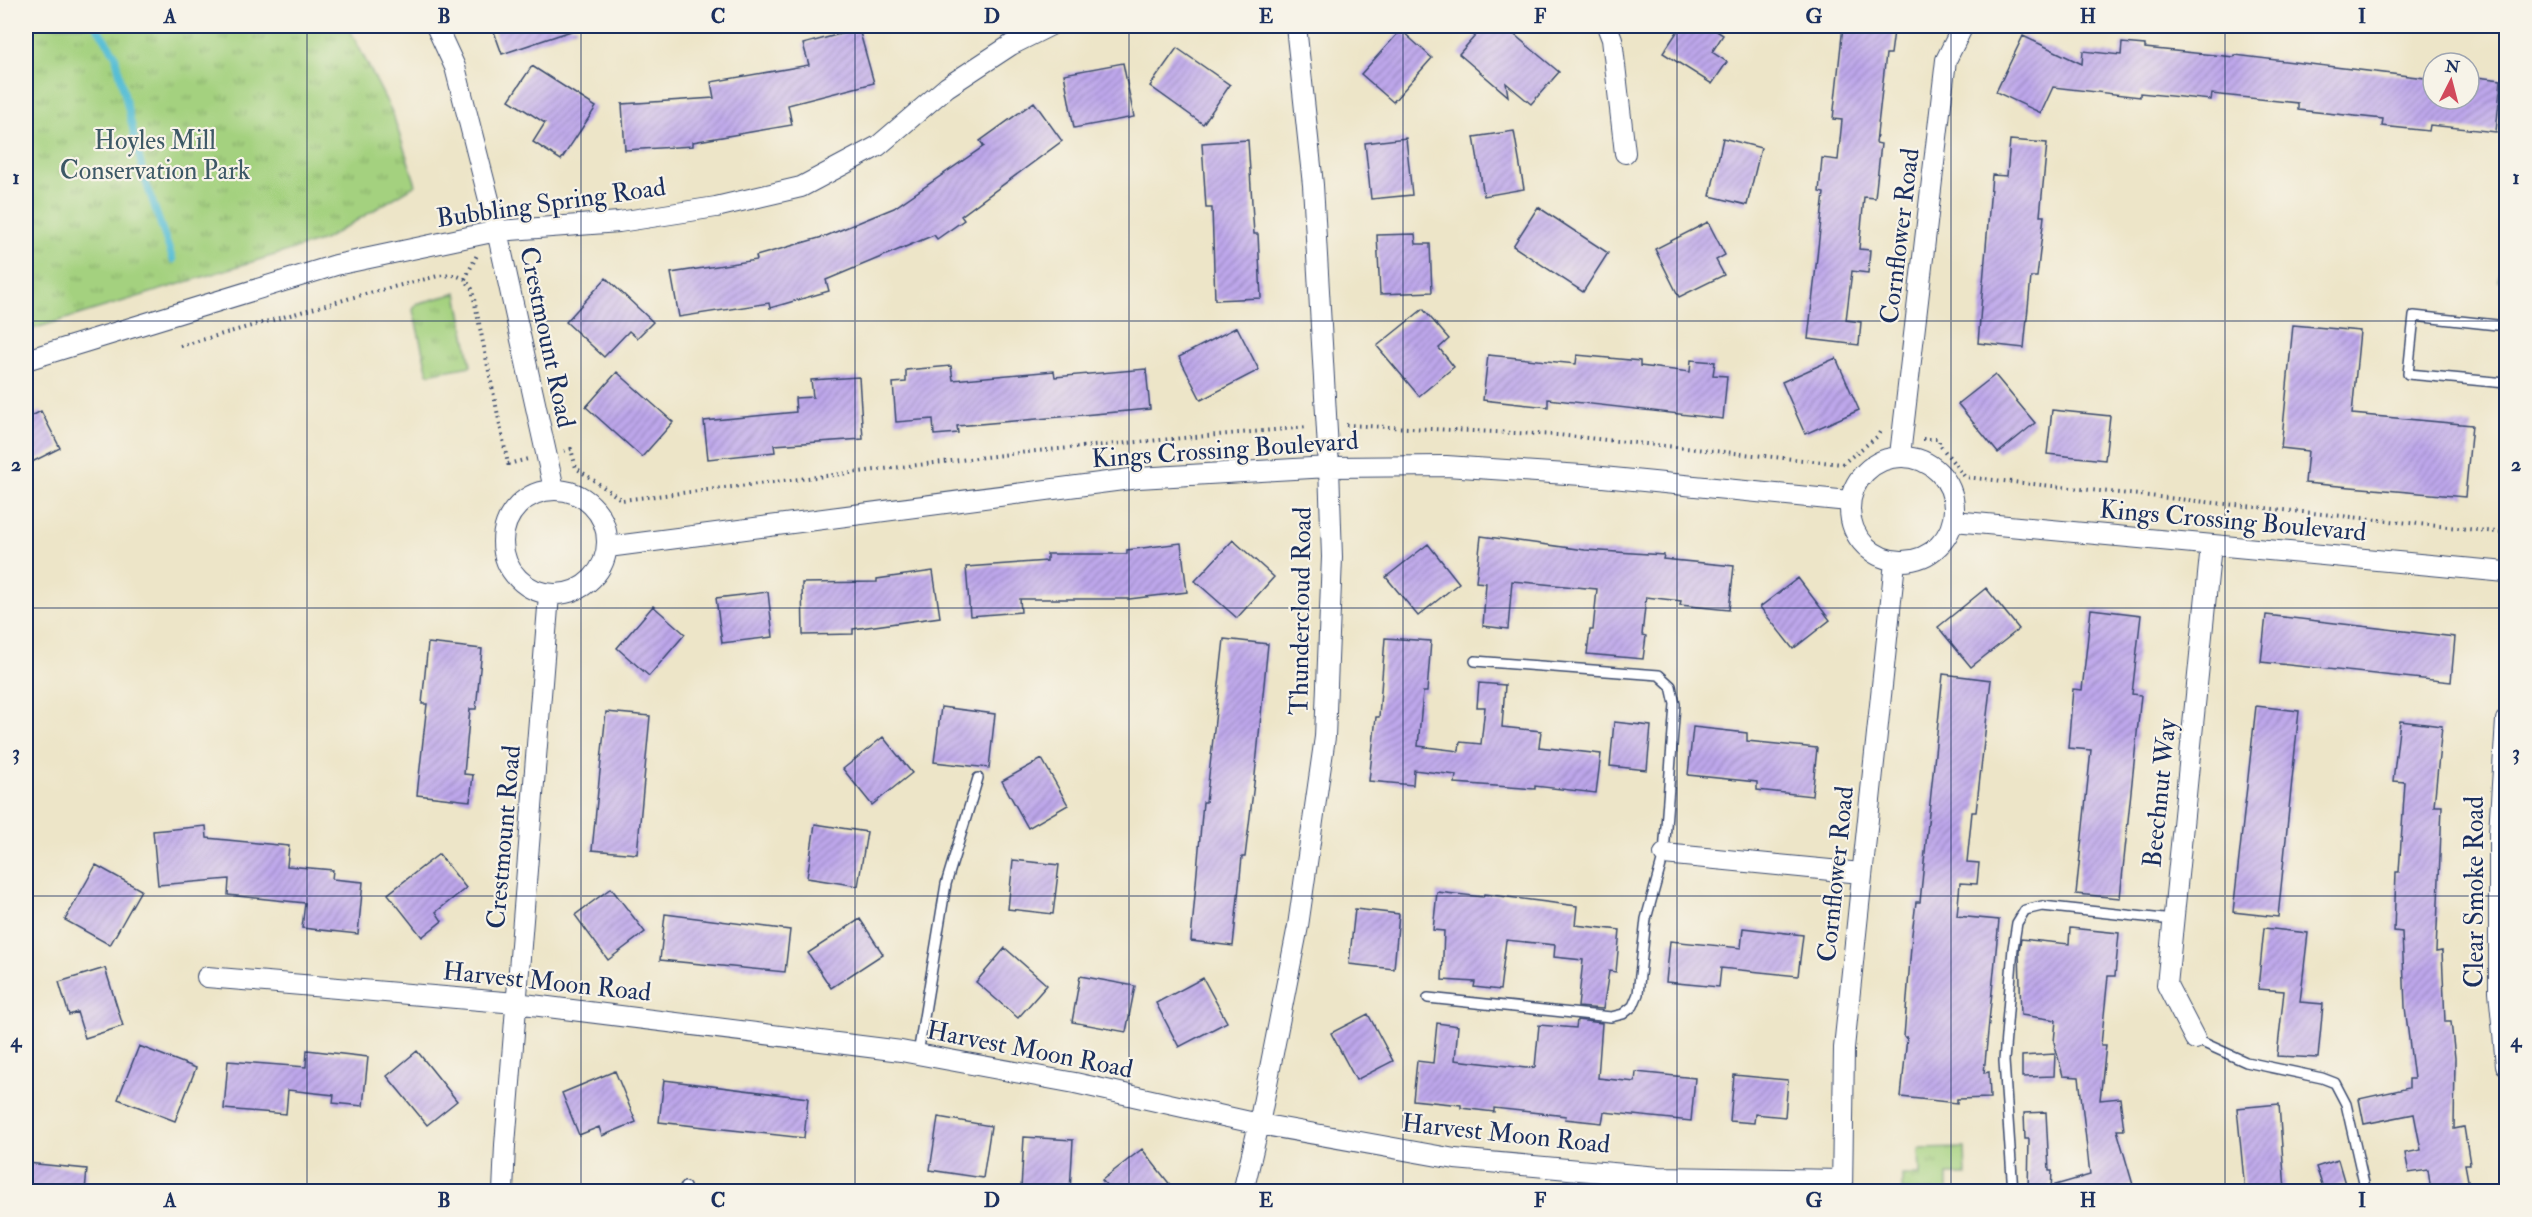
<svg xmlns="http://www.w3.org/2000/svg" width="2532" height="1217" viewBox="0 0 2532 1217" font-family="'IM FELL Double Pica',serif">
	<style>
		.park { fill: url(#park-tufts); stroke: #60806e; stroke-width: 1.5 }
		.lines { fill: none; stroke-linecap: round; stroke-linejoin: round }
		.stream { stroke: #57bed5; stroke-width: 7 }
		.building { fill: url(#building-hatch) }
		.service-casing { stroke: #3a4a6e; stroke-width: 12 }
		.minor-casing { stroke: #3a4a6e; stroke-width: 22 }
		.path { stroke: #3a4a6e; stroke-width: 4; stroke-dasharray: 1.5 4.5; stroke-linecap: butt }
		.service { stroke: #fff; stroke-width: 9 }
		.minor { stroke: #fff; stroke-width: 20 }
		.grid { fill: none; stroke: #1b2f5e; stroke-width: 1.5; stroke-opacity: 0.55 }
		.labels { text-anchor: middle; stroke-width: 4.5; stroke-linejoin: round; paint-order: stroke }
		.park-label { font-size: 26px; fill: #3d5866; stroke: #f7f3e8 }
		.street-label { font-size: 26px; fill: #1b2f5e; stroke: #f7f3e8 }
		.neatline { fill: none; stroke: #1b2f5e; stroke-width: 2 }
		.grid-label { font-size: 20px; text-anchor: middle; font-weight: bold; fill: #1b2f5e }
	</style>
	<defs>
		<pattern id="park-tufts" width="24" height="20" patternUnits="userSpaceOnUse" patternTransform="scale(1.5)"><rect width="24" height="20" fill="#a4d17f"/><path d="M3 7l-1-3M5 7V3M7 7l1-3M15 17l-1-3M17 17v-4M19 17l1-3" fill="none" stroke="#85aa6b"/></pattern>
		<pattern id="building-hatch" width="6" height="6" patternUnits="userSpaceOnUse" patternTransform="scale(1.5)"><rect width="6" height="6" fill="#bea7eb"/><path d="M-1 1l2-2M0 6l6-6M5 7l2-2" fill="none" stroke="#9a88c2"/></pattern>
	</defs>
	<rect width="100%" height="100%" fill="#f7f3e8"/>
	<filter id="ink" filterUnits="userSpaceOnUse"><feTurbulence type="fractalNoise" baseFrequency=".0167" numOctaves="2"/><feDisplacementMap in="SourceGraphic" scale="12" xChannelSelector="R" yChannelSelector="G"/><feConvolveMatrix kernelMatrix="1 2 1 2 8 2 1 2 1" color-interpolation-filters="sRGB"/></filter>
	<filter id="wash" filterUnits="userSpaceOnUse"><feTurbulence type="fractalNoise" baseFrequency=".008" numOctaves="4" result="noise"/><feDisplacementMap in="SourceGraphic" scale="24" xChannelSelector="R" yChannelSelector="G"/><feGaussianBlur stdDeviation="1.35" result="paint"/><feColorMatrix in="noise" values="0 0 0 0 0 0 0 0 0 0 0 0 0 0 0 0 0 1.4 0 .05"/><feComposite in="paint" operator="in"/></filter>
	<g filter="url(#wash)">
		<rect width="100%" height="100%" fill="#ede5c8"/>
		<path class="park" d="M26,26H348L392,112L416,185L324,240L26,331Z
			M2506,202V282L2499,281Z
			M457,293L471,366L428,374L413,310L416,304Z
			M1965,1148L1966,1175H1947V1191H1902V1175H1920L1919,1149Z"/>
		<g class="lines">
			<path class="stream" d="M96,26L115,54L144,177L173,260"/>
		</g>
		<g id="blocks">
			<path class="building" d="M492,26H576L577,29L502,54Z
				M1484,26H1504L1559,72L1531,104L1506,83L1508,96L1459,54Z
				M1681,26H1709L1723,35L1712,52L1727,62L1712,84L1663,53Z
				M1843,26H1887V30L1894,31L1891,54H1886L1876,143L1881,144L1875,198L1864,197L1859,249L1870,250L1868,273L1852,271L1846,320L1861,322L1859,345L1808,339L1824,193L1819,192L1822,158L1838,160L1842,120L1833,119Z
				M859,29L874,83L788,105L792,125L693,142V146L625,150L622,104L714,98L711,82L809,65L803,44Z
				M1401,30L1432,58L1393,102L1361,74Z
				M2023,36L2082,64L2083,51L2121,55L2122,43L2145,45V48L2234,57L2235,55L2433,79V99H2469V76L2501,80L2496,132L2430,125L2429,131L2382,126L2383,119L2298,110V103L2212,94L2211,100L2140,93V97L2053,87L2041,113L1996,92Z
				M1177,48L1230,85L1203,124L1150,86Z
				M1123,63L1134,117L1074,128L1064,74Z
				M532,66L596,107L561,160L533,142L545,123L509,100Z
				M1034,102L1062,141L961,216L964,220L937,239L934,235L826,280L829,291L770,308L769,303L679,317L671,273L757,260L756,256L826,236L894,208L984,146L980,141Z
				M1514,131L1524,189L1484,196L1474,137Z
				M1406,138L1412,195L1371,199L1365,143Z
				M1723,138L1761,148L1747,205L1710,196Z
				M1248,140L1254,234H1258L1261,298L1215,300L1212,208H1206L1202,143Z
				M2010,140L2047,143L2040,216H2044L2037,277H2031L2024,348L1978,343L1992,175L2007,176Z
				M1538,207L1608,253L1583,292L1513,246Z
				M1708,222L1725,255L1716,260L1724,275L1679,297L1655,249Z
				M1415,234L1416,244H1430L1432,292L1380,294L1377,235Z
				M606,278L653,322L637,338L629,331L604,357L566,322Z
				M1423,309L1449,339L1439,348L1454,367L1419,396L1377,346Z
				M2293,325L2360,331L2352,414L2472,425L2465,497L2305,483L2308,451L2281,448Z
				M1237,327L1259,370L1201,400L1179,357Z
				M1488,355L1576,364L1577,355L1640,361V366L1690,372L1691,360L1715,362L1713,375L1727,376L1723,419L1548,399V407L1483,400Z
				M1836,358L1859,410L1805,434L1782,382Z
				M951,366L953,380L1054,371L1055,377L1146,369L1150,409L957,426L958,433L934,435L933,419L896,422L893,383L906,382V370Z
				M617,372L673,422L642,457L586,407Z
				M1995,375L2035,423L1998,453L1958,404Z
				M859,377L863,439L774,445L775,452L708,459L704,421L796,412L795,398L813,397L811,380Z
				M2052,410L2110,416L2105,460L2047,454Z
				M41,411L60,448L26,465V419Z
				M1481,536L1585,550L1664,555L1663,559L1734,566L1729,610L1680,605L1681,601L1646,597L1642,635L1646,636L1643,659L1587,654L1590,630H1593L1597,589L1512,581L1508,629L1483,626L1486,583L1476,582Z
				M1233,540L1274,577L1237,618L1195,581Z
				M1181,543L1187,592L1129,599H1020L1021,612L970,616L966,567L1047,561V554H1127V550Z
				M1428,544L1459,583L1418,616L1386,577Z
				M933,571L940,617L853,629V634L803,635L802,583L877,582V579Z
				M1798,578L1830,620L1793,649L1760,607Z
				M1986,588L2019,629L1971,667L1938,627Z
				M768,592L773,637L722,643L716,598Z
				M653,606L685,634L649,676L617,648Z
				M2091,609L2141,615L2132,694L2141,695L2120,898L2076,894L2091,750L2068,748L2073,689L2082,690Z
				M2266,615L2455,637L2451,682L2261,662Z
				M1385,638L1431,641L1427,692H1423L1418,746L1459,751L1460,742L1481,744L1485,707H1477L1479,683L1505,685L1502,727L1541,731L1539,747L1601,754L1596,793L1535,786V789L1455,783L1456,775L1414,770L1413,785L1369,781L1376,717H1379Z
				M1224,639L1268,644L1255,775L1245,857H1242L1233,946L1191,941L1203,802H1206Z
				M428,643L482,649L476,709H470L464,774L473,775L470,801L417,795L427,704H422Z
				M1943,674L1991,680L1976,812H1972L1967,862L1979,863L1977,884L1960,883L1957,916L1999,920L1984,1073L1989,1072L1990,1098L1957,1099V1103L1901,1097L1907,1037H1904L1912,934L1916,902H1920Z
				M2256,706L2299,711L2278,917L2233,912Z
				M941,707L995,714L989,768L934,762Z
				M606,712L650,716L637,854L592,850Z
				M2400,721L2442,726L2434,806H2442L2436,952L2442,951L2445,1022H2451L2455,1058L2454,1129L2464,1127L2470,1164H2465L2470,1191H2431L2428,1170L2409,1173L2405,1153L2421,1150L2414,1114L2364,1124L2359,1099L2409,1088V1079H2414L2405,1007L2402,932L2394,931L2396,872H2399L2405,782L2393,781Z
				M1614,722L1651,726L1647,770L1610,766Z
				M1693,727L1747,733V741L1817,748L1812,796L1757,790V782L1688,775Z
				M883,737L912,773L872,805L843,769Z
				M1042,759L1068,805L1028,828L1002,781Z
				M815,824L867,832L858,886L807,878Z
				M206,826L207,838L289,846L287,866L333,870L332,879L363,882L358,934L302,928L305,903L228,895L229,879L158,885L153,831Z
				M439,854L466,888L436,912L442,921L422,937L388,894Z
				M1013,860L1059,865L1053,914L1008,909Z
				M96,865L141,890L110,945L65,920Z
				M611,888L645,932L608,960L575,915Z
				M1437,892L1483,897L1484,894L1577,906L1575,925L1620,930L1616,972L1609,971L1603,1009L1578,1007L1583,960L1554,957L1555,945L1506,940L1500,990L1474,987L1475,982L1442,980L1444,931L1433,930Z
				M1355,909L1399,914L1394,969L1349,964Z
				M665,914L790,930L785,972L660,960Z
				M860,919L883,954L831,988L808,953Z
				M1743,928L1803,935L1798,976L1721,968L1719,987L1666,982L1670,941L1741,948Z
				M2070,928L2119,933L2115,976H2108L2101,1045H2106L2100,1100L2120,1098L2124,1130H2117L2133,1185L2109,1191H2053L2052,1186L2090,1175L2079,1077L2063,1076L2054,1042L2056,1020L2021,1015L2019,952L2021,939L2069,944Z
				M2264,928L2308,933L2300,1002L2323,1004L2318,1058L2277,1056L2284,991L2258,989Z
				M1005,948L1047,985L1018,1018L976,982Z
				M105,968L123,1026L85,1038L77,1012L69,1015L59,982Z
				M1080,976L1135,986L1126,1032L1072,1022Z
				M1203,978L1227,1022L1179,1047L1156,1003Z
				M1368,1014L1393,1061L1356,1080L1331,1033Z
				M1577,1020L1602,1023L1598,1078L1635,1082L1636,1072L1695,1078L1691,1121L1604,1112L1602,1123L1565,1119L1566,1116L1494,1108V1112L1461,1108V1105L1413,1100L1417,1061L1433,1063L1437,1023L1458,1026L1455,1060L1526,1068L1535,1067L1539,1025L1576,1028Z
				M139,1046L196,1068L175,1121L118,1099Z
				M307,1050L368,1057L363,1106L333,1103L334,1095L288,1090L286,1114L224,1109L228,1061L306,1067Z
				M417,1051L457,1101L427,1125L387,1076Z
				M2055,1054L2054,1076L2022,1077V1056Z
				M615,1071L636,1122L602,1136L599,1127L579,1135L562,1093Z
				M1734,1075L1788,1080L1785,1117L1755,1114L1754,1123L1730,1121Z
				M664,1080L808,1098L804,1138L659,1122Z
				M2279,1104L2285,1191H2245L2237,1108Z
				M2046,1112L2049,1171H2052L2051,1191H2028L2029,1139H2025L2024,1113Z
				M938,1117L991,1126L983,1178L930,1170Z
				M1024,1137L1073,1140L1070,1191L1021,1189Z
				M1142,1149L1175,1191H1111L1102,1180Z
				M2338,1160L2345,1184L2324,1190L2316,1167Z
				M27,1163L87,1169L85,1191H26Z"/>
		</g>
	</g>
	<g filter="url(#ink)">
		<use href="#blocks" fill-opacity="0" stroke="#3a4a6e" stroke-width="1.5"/>
		<g class="lines">
			<g class="service-casing">
				<path id="service" d="M2506,326L2414,316L2408,374L2506,383
					M1428,998L1611,1017L1623,1014L1633,1006L1638,994L1646,919L1664,854L1675,704L1671,686L1659,675L1475,661
					M2195,1039L2246,1062L2322,1078L2335,1083L2346,1104L2366,1192
					M918,1054L946,884L978,778
					M684,1192L685,1187
					M2013,1192L2004,1061L2013,948L2017,923L2025,910L2042,906L2173,920"/>
			</g>
			<g class="minor-casing">
				<path id="minor" d="M436,26L455,67L497,231L554,489
					M1607,26L1612,39L1625,153
					M26,360L336,265L497,231L619,222L716,207L801,187L878,146L947,87L1011,45L1049,26
					M1900,455L1946,60L1963,26
					M1850 509a52 52 0 1 1 104 0a52 52 0 1 1-104 0Z
					M503 542a52 52 0 1 1 104 0a52 52 0 1 1-104 0Z
					M1954,521L2506,572
					M608,547L1138,478L1329,467L1446,466L1582,475L1849,501
					M2506,720L2499,833V991L2506,1065
					M1664,854L1861,873
					M207,977L516,1003L901,1051L1075,1083L1259,1124L1455,1159L1658,1177L1841,1180
					M2195,1039L2167,985L2211,545
					M503,1192L505,1145L549,595
					M1243,1192L1259,1124L1298,926L1325,737L1332,557L1329,467L1313,185L1296,26
					M1842,1192L1844,1048L1895,562"/>
			</g>
			<path class="path" d="M465,279L477,255
				M180,346L365,294L438,276L455,275L465,279L472,289L508,464L528,459
				M1346,425L1558,435L1842,464L1878,436L1881,430
				M1923,439H1939V444L1965,477L2506,533
				M564,451L571,449L576,468L622,500L1036,451L1308,427"/>
			<use href="#service" class="service"/>
			<use href="#minor" class="minor"/>
		</g>
	</g>
	<path class="grid" d="M307,26V1192M581,26V1192M855,26V1192M1129,26V1192M1403,26V1192M1677,26V1192M1951,26V1192M2225,26V1192M26,321H2506M26,608H2506M26,896H2506"/>
	<g class="labels">
		<g class="park-label">
			<text x="155" y="149">Hoyles Mill<tspan x="155" dy="30">Conservation Park</tspan></text>
		</g>
		<g class="street-label">
			<text transform="translate(551 202) rotate(-8)" y="9">Bubbling Spring Road</text>
			<text transform="translate(1899 236) rotate(-83)" y="9">Cornflower Road</text>
			<text transform="translate(548 337) rotate(78)" y="9">Crestmount Road</text>
			<text transform="translate(1225 449) rotate(-4)" y="9">Kings Crossing Boulevard</text>
			<text transform="translate(2233 520) rotate(5)" y="9">Kings Crossing Boulevard</text>
			<text transform="translate(1300 611) rotate(-89)" y="9">Thundercloud Road</text>
			<text transform="translate(2159 793) rotate(-84)" y="9">Beechnut Way</text>
			<text transform="translate(503 837) rotate(-85)" y="9">Crestmount Road</text>
			<text transform="translate(1835 874) rotate(-84)" y="9">Cornflower Road</text>
			<text transform="translate(2474 892) rotate(-90)" y="9">Clear Smoke Road</text>
			<text transform="translate(547 981) rotate(6)" y="9">Harvest Moon Road</text>
			<text transform="translate(1030 1049) rotate(11)" y="9">Harvest Moon Road</text>
			<text transform="translate(1506 1133) rotate(6)" y="9">Harvest Moon Road</text>
		</g>
	</g>
	<rect width="2532" height="1217" fill="none" stroke="#f7f3e8" stroke-width="66"/>
	<g transform="translate(2451 81) rotate(6)"><circle r="28" fill="#f7f3e8" stroke="#9fa5b1" stroke-width="1.5"/>
	<path d="M0-4.5L10 22L0 15L-10 22Z" fill="#d1495b"/>
	<text y="-9" font-size="16" font-weight="bold" text-anchor="middle" fill="#1b2f5e">N</text>
	</g>
	<rect x="33" y="33" width="2466" height="1151" class="neatline"/>
	<g class="grid-label">
		<text x="170" y="23">A</text>
		<text x="444" y="23">B</text>
		<text x="718" y="23">C</text>
		<text x="992" y="23">D</text>
		<text x="1266" y="23">E</text>
		<text x="1540" y="23">F</text>
		<text x="1814" y="23">G</text>
		<text x="2088" y="23">H</text>
		<text x="2362" y="23">I</text>
		<text x="16" y="184">1</text>
		<text x="2516" y="184">1</text>
		<text x="16" y="471">2</text>
		<text x="2516" y="471">2</text>
		<text x="16" y="759">3</text>
		<text x="2516" y="759">3</text>
		<text x="16" y="1047">4</text>
		<text x="2516" y="1047">4</text>
		<text x="170" y="1207">A</text>
		<text x="444" y="1207">B</text>
		<text x="718" y="1207">C</text>
		<text x="992" y="1207">D</text>
		<text x="1266" y="1207">E</text>
		<text x="1540" y="1207">F</text>
		<text x="1814" y="1207">G</text>
		<text x="2088" y="1207">H</text>
		<text x="2362" y="1207">I</text>
	</g>
</svg>
